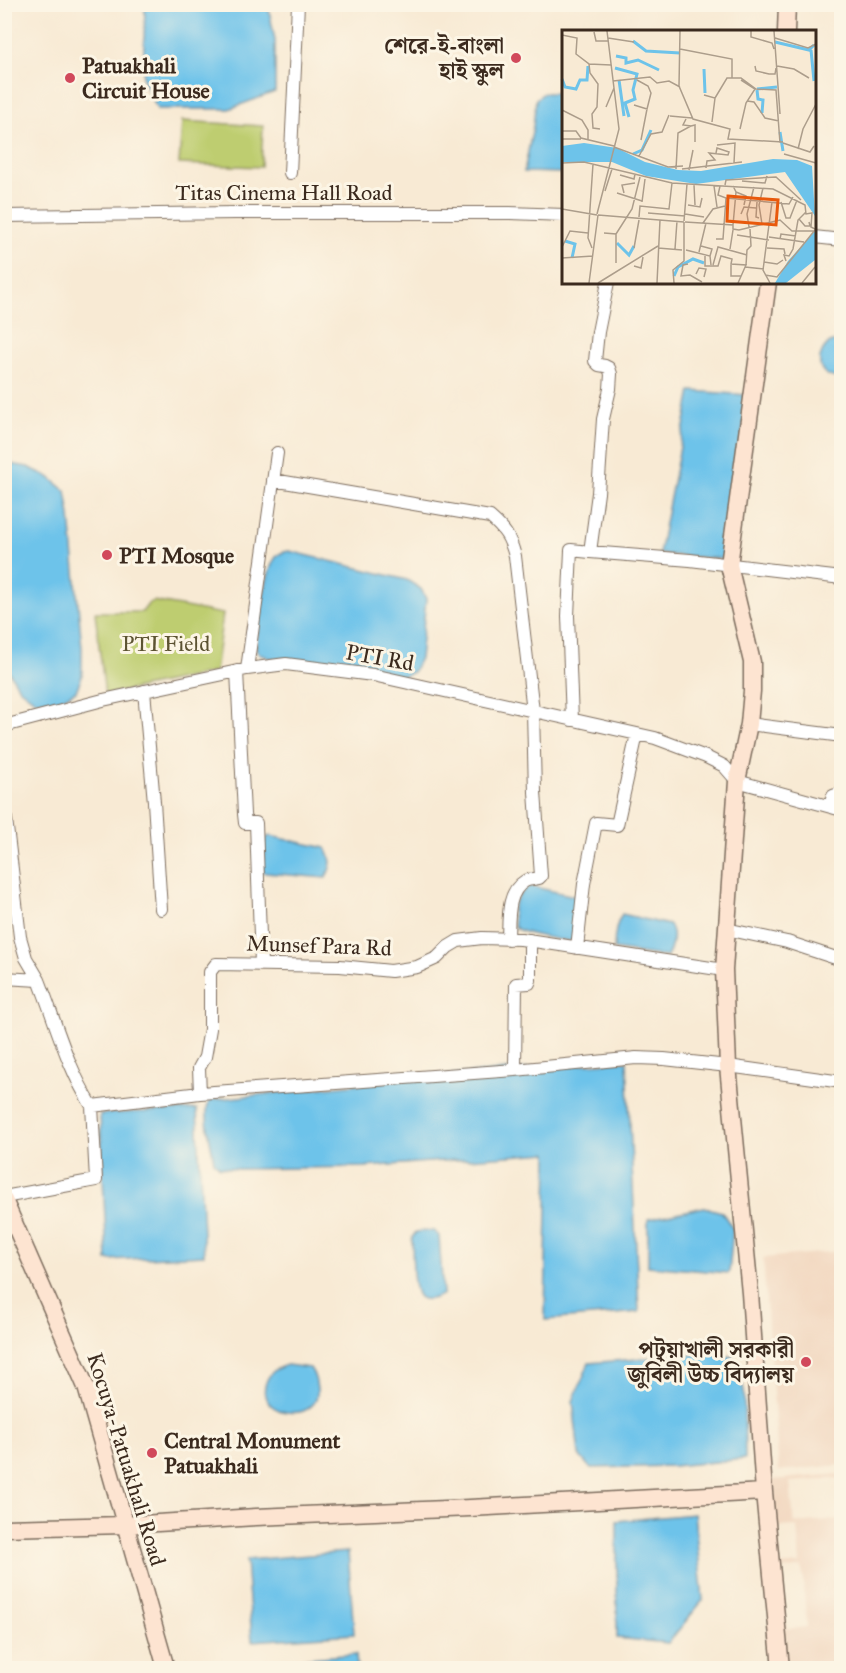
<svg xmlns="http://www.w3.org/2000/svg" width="846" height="1673" viewBox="0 0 846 1673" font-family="'IM FELL Great Primer','Noto Serif Bengali',serif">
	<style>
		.built { fill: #f1d5bd; fill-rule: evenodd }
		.green { fill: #becd70; stroke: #7c7c47; stroke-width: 1.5 }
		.water { fill: #6dc3ea; stroke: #547684; stroke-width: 1.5 }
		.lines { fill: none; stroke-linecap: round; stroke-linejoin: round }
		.street-casing { stroke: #7d6d5e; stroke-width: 14 }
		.secondary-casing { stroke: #7d6d5e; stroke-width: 19 }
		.street { stroke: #fff; stroke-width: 12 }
		.secondary { stroke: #fde4d1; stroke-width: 16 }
		.poi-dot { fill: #d1495b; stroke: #fcf5e5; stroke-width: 2 }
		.labels { text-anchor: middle; stroke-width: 6; stroke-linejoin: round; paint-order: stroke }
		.poi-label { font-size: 22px; font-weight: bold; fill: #3b2a1e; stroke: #fcf5e5; text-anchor: start }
		.street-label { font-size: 22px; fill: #3b2a1e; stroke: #fcf5e5 }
		.park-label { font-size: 22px; fill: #5c5332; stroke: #fcf5e5 }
		.inset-river { fill: none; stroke: #6dc3ea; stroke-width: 3 }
		.inset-road { fill: none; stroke: #ac9d8b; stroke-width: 1.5 }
		.view { fill: #e8590c; fill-opacity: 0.15; stroke: #e8590c; stroke-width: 3 }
		.inset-edge { fill: none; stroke: #3b2a1e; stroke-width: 3 }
	</style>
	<rect width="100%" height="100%" fill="#fcf5e5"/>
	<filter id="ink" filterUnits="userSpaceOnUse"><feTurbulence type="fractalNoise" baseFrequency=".0167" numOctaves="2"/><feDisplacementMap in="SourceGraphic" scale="12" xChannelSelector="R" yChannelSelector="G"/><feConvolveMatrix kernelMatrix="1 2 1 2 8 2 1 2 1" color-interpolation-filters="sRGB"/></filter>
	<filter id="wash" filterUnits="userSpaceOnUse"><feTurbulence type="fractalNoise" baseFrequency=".008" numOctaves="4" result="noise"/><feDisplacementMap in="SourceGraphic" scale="24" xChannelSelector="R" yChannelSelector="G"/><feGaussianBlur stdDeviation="1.35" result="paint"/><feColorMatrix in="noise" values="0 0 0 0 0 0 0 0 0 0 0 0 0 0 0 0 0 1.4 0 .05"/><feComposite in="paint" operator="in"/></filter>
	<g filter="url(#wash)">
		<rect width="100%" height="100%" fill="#f8ead4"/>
		<path class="built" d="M841,1251V1465L779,1471L763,1258Z
			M841,1474V1478L790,1482L794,1523L841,1519V1668H785L770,1480ZM797,1526L800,1564L781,1566L778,1527ZM802,1567L807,1627L787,1629L780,1570Z"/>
		<path class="green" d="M182,121L263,126L261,167L179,164Z
			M153,601L223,614L215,672L105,695L95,612H142L149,603Z"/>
		<path class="water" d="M145,5H268L275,40V92L229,109H157L143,78Z
			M544,93H564V173L524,172L533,127L536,99Z
			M841,341L842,379H840C836,378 830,377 826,374C815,366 820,347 832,342C835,341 838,342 841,341Z
			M691,391L748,395L724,559L659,554Z
			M5,463L28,467L49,477L66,491L70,516L82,648V676L76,691L59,700L36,701L19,688L5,665Z
			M289,551L407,580L421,589L426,599L420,658L413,672L401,677L288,659L269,658L259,654L256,649V644C259,625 265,569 277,556C280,552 284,552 289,551Z
			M270,836L326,848C333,862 332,864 326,878L266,873L263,872L264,842L267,837Z
			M530,886L574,896L577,898L574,939L571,941C561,940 520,934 515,927C513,924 513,917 513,913C512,902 521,892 530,886Z
			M622,914L669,925C675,934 672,948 667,957L614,949C614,937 616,924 622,914Z
			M627,1061L639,1312L545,1320L548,1153L364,1167L238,1169L220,1167L214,1162C212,1147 202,1112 210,1100L442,1075Z
			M197,1109L204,1255L107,1260L100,1114Z
			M704,1207L722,1212L733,1229L729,1273L648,1266V1219Z
			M424,1231H434L439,1236L443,1294C437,1298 425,1302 419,1297C411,1289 413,1250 412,1238L416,1232Z
			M701,1354L733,1357L744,1390L745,1459L673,1466L590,1468L579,1455L573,1401L589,1363Z
			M287,1365L310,1368C315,1375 316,1381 317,1390C320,1423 258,1418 265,1386C268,1373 276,1368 287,1365Z
			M694,1514L703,1600L668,1643L617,1638V1521Z
			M348,1552L354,1634L252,1641L246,1560Z
			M356,1654L357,1668H298L297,1659Z"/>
	</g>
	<g filter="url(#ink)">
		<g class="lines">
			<g class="street-casing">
				<path id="street" d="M290,173L298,4
					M4,216L235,213H510L564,215
					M814,237L842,240
					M273,480L490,517C505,530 510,537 515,556L533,711L535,792L541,876L539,878C535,879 529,879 525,881C506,892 509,920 508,939
					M590,552L690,560L842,578
					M247,669L277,453
					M237,671L244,814L245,823H256L261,964
					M144,691L154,802L161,909
					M572,720L568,616L571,550L590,552L598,493L603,419L610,389L611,374L609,368L605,366L599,365L595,361L598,332L608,282
					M749,724L842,736
					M4,726L103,700L247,669L286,664L373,675L655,738L706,757L724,766L737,781L842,810
					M4,802L20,937L26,958L39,980
					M830,806L833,796L842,793
					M726,929L787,942L842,960
					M577,948L584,884L596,823L617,825L637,734
					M4,978L39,980C56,1023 67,1067 92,1106
					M515,1070L516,984L529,983L530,980V940
					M200,1093L199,1068L205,1057L210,1029V972L216,964L340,966L391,971L417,967L437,958L448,947L458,941L482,938L521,939L724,970
					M4,1197L96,1180L92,1106L200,1093L515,1070L636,1058L664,1059L728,1066L842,1082"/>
			</g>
			<g class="secondary-casing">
				<path id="secondary" d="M786,32L787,4
					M768,282L729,565L752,662V691L749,724L737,781L724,970L728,1066L750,1293L764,1492L781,1668
					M4,1200L86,1387L166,1668
					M4,1528L125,1525L256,1517L470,1508L764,1492"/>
			</g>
			<use href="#street" class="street"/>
			<use href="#secondary" class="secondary"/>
		</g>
	</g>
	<g class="poi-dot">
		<circle cx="516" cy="58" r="6"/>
		<circle cx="70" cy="78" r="6"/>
		<circle cx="107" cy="555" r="6"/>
		<circle cx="806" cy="1362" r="6"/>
		<circle cx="152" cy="1453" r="6"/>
	</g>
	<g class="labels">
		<g class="poi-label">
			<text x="504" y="53" text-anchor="end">শেরে-ই-বাংলা<tspan x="504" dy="25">হাই স্কুল</tspan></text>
			<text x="82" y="73">Patuakhali<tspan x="82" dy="25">Circuit House</tspan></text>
			<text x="119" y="563">PTI Mosque</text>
			<text x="794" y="1357" text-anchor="end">পটুয়াখালী সরকারী<tspan x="794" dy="25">জুবিলী উচ্চ বিদ্যালয়</tspan></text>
			<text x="164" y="1448">Central Monument<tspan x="164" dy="25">Patuakhali</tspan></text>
		</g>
		<g class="street-label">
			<text x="284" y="200">Titas Cinema Hall Road</text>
			<text transform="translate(380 657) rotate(10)" y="8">PTI Rd</text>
			<text transform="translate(319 945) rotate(2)" y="8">Munsef Para Rd</text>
			<text transform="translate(127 1459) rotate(73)" y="8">Kocuya-Patuakhali Road</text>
		</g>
		<g class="park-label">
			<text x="166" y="651">PTI Field</text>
		</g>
	</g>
	<g transform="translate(562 30)">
		<rect width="254" height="254" fill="#f8ead4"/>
		<path d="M22,113L55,118L83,132L116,140L139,141L211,129L235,130L250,136L253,186L223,142L134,154L84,146L50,132H0V116ZM253,201V230L224,253H213L226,231Z" fill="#6dc3ea"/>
		<path class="inset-river" d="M71,11L84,21L118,23M213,12L247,20L252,15M249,20L252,51M54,26L64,28V33L76,30L97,40M53,38L75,44L71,60L73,69L63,73L67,87M142,39L143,63M0,49L3,57L14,59L18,50H25L26,36M57,50L62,86M195,59L215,57M195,60L196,69L201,70L200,83M218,102L221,121M71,124L80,120L89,100M3,211L13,214L10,228M55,213L67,225L72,216M112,246L116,237L131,229L142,233"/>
		<path class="inset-road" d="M118,1L117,56L131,89L168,99L166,109L221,112M189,1V7L210,13L212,19M212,1L218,84M32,2L34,11H46M0,5L15,8L14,24L27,34L28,43L36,54L35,77L30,84L31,98L38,99M46,8L72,12M213,8L246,18L254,14M118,19L170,29V48M27,34L49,35M193,36L194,41L207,44H213L214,38M215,36L232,39L247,48M51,51L88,47L95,53L107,51L118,57M142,65L153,68L150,92M153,68L165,48H179L194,59L214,60L218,113M185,71L192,72L203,88L217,91M72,75L85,79L89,63L86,56L75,50M44,77L52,58M0,80L20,90L26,100V110M108,86L130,88M129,96L133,95V112M178,99L184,73L193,59L179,50M0,101H14L19,108L52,116M0,109H19M79,110L85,79M221,113L248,122L252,116M155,115L173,113L172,133M52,117L106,137L121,136M236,119L241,99L254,74M222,124L254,133M77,126L89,104L100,102L107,85M0,133L22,132L110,153L211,159L243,175L244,184L250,183L249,197L253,199M144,138L145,131L153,130L147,123L166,125L167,122L155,118L154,123M114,139L116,103L129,96L121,95L124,89M120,139L180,132M127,140L131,120M58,145L72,149L73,144M180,151L203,153L205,146M132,155L133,175M163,155L164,150L214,147L239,170M152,156L155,177M171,156L174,162L171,195M43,161L50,139M174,162L184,166L182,175M55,163L80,171M62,163L60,155L73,153M164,168L227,174L231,167M80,172L83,149M195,172L194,187L197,188M219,172L224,188H228L235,170M126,175L138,177L140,168M0,179L35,185M86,183L123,186M35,184L57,99L45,1M123,184L142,187M179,184L182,177L194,178M36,185L122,192M77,187L78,176L107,179L110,153M237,189L243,196H248L247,192M122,191L125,154M123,192L171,195V199L177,200L218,190L230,201H252M141,193L151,179L163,176M200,194L197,175L201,158M187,197L185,184L192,157M42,203L54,204V233M54,204L70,179L78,147M175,205L207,210M207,207L242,212M154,209H161L164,168L156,165L158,156M218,209L219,204L234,206M139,216L150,219L148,226M0,217L8,201L26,203M30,218L26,208L31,134M72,218L77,190M96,218L120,220M205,218L222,219L223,224M113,219L115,191M168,219L171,200M124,220L148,226L149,235M137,222L144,193M143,226V236H156L159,226L170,229L169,234L184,235L176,253M0,228L31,226M224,231L222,225L227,226L231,219L236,190L244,182M202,232L215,234L221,230M126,234L121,235L119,246L128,245L140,252M169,234V246H179M151,235L156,217L185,225M184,235L185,220L189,216L188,199M72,236L79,238L81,227M183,237L202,239M134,244L137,238L144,239L142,247M203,245L215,247L253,200M27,253L36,185M36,253L96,216M95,253L98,190M112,253L111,240L122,231V192M208,253L201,240L210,172M240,253L253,237"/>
		<path class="view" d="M166,166L216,170L214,195L165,191Z"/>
		<rect width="254" height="254" class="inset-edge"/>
	</g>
	<rect width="846" height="1673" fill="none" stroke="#fcf5e5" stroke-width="24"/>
</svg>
